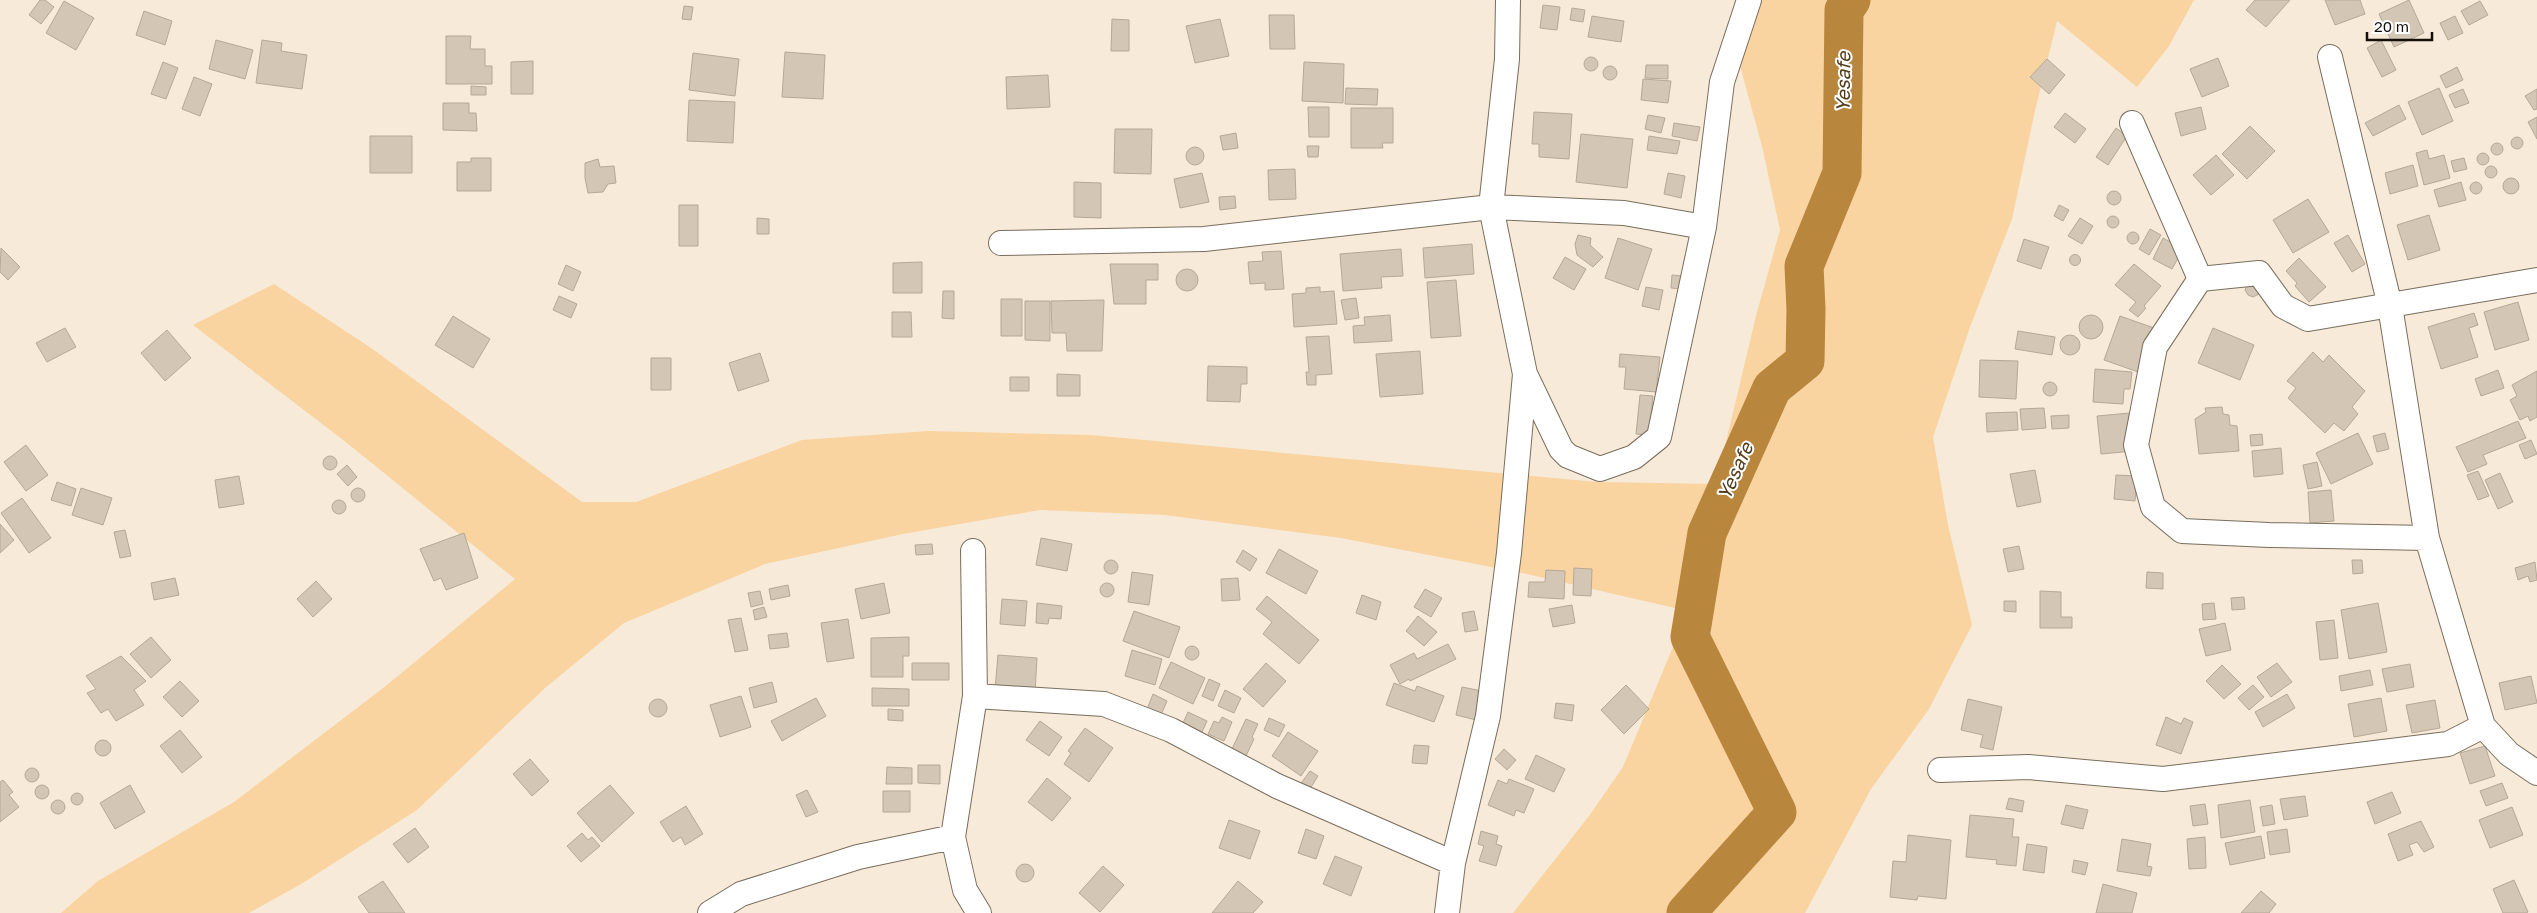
<svg xmlns="http://www.w3.org/2000/svg" width="2537" height="913" viewBox="0 0 2537 913" font-family="'Golos Text',sans-serif">
	<style>
		.green { fill: #f9d3a0 }
		.lines { fill: none; stroke-linecap: round; stroke-linejoin: round }
		.river { stroke: #b8863c; stroke-width: 39 }
		.building { fill: #d3c6b5; stroke: #b5a897 }
		.minor-casing { stroke: #796d5d; stroke-width: 26 }
		.minor { stroke: #fff; stroke-width: 24 }
		.labels { text-anchor: middle; stroke-width: 4; stroke-linejoin: round; paint-order: stroke }
		.water-label { font-size: 19px; font-style: italic; fill: #533d1e; stroke: #fff }
	</style>
	<rect width="100%" height="100%" fill="#f7ead8"/>
	<path class="green" d="M1758,0H2194L2169,46L2137,87L2057,21L2034,115L2012,219L1970,327L1933,437L1948,525L1972,625L1929,709L1871,789L1805,913H1513L1589,816L1623,767L1688,611L1527,574L1341,538L1165,515L1040,510L903,534L765,564L624,623L545,688L417,810L301,884L249,913H61L98,881L234,802L387,685L515,579L347,443L193,325L274,284L371,348L582,502H636L802,440L929,431L1091,435L1597,482L1716,484L1756,316L1780,230L1762,146L1737,55Z"/>
	<g class="lines">
		<path class="river" d="M1686,913L1777,812L1690,637L1707,533L1772,388L1805,361L1806,309L1804,266L1842,173L1844,10L1851,0"/>
	</g>
	<path class="building" d="M40,0H45L54,7L41,24L29,15Z
		M2255,0H2290L2266,27L2246,10Z
		M2325,0H2360L2365,14L2335,25Z
		M2409,0L2424,33L2394,47L2379,14Z
		M64,1L94,18L76,50L46,33Z
		M2480,1L2488,15L2469,25L2461,11Z
		M1543,5L1560,7L1557,30L1540,28Z
		M684,6L693,7L691,20L682,19Z
		M1572,8L1585,10L1583,22L1570,20Z
		M144,11L172,21L165,45L136,35Z
		M1269,15H1294L1295,49H1270Z
		M1592,16L1624,21L1621,42L1588,37Z
		M2455,16L2463,33L2448,40L2440,23Z
		M1112,19L1129,20V51H1111Z
		M1220,19L1229,56L1195,63L1186,26Z
		M446,36H471L470,49H485V66H492V84H446Z
		M216,40L253,50L245,79L209,69Z
		M262,40L282,43L281,51L307,55L302,89L256,83Z
		M2381,40L2396,70L2382,77L2367,48Z
		M785,52L825,55L823,99L782,97Z
		M693,53L739,59L735,96L689,90Z
		M1584 64a7 7 0 1 1 14 0a7 7 0 1 1-14 0Z
		M2218,58L2229,86L2202,97L2190,69Z
		M2047,59L2065,75L2049,94L2030,77Z
		M533,61V94H511V62Z
		M163,62L178,68L166,99L151,94Z
		M1304,62L1344,64L1343,103L1302,101Z
		M1646,65H1668V79L1645,78Z
		M1603 73a7 7 0 1 1 14 0a7 7 0 1 1-14 0Z
		M2457,67L2463,80L2446,88L2440,76Z
		M1048,75L1050,107L1007,109L1006,77Z
		M194,77L212,84L200,116L182,109Z
		M1643,79L1671,81L1668,103L1641,100Z
		M471,86L486,87V95H471Z
		M1346,88L1378,89L1377,105L1345,104Z
		M2439,88L2453,121L2422,135L2408,102Z
		M2463,89L2469,103L2455,108L2449,95Z
		M2537,89V109L2534,110L2525,96Z
		M689,100L735,102L733,143L687,141Z
		M443,103H469V113H476L477,131L443,130Z
		M2399,105L2406,119L2373,136L2365,123Z
		M1308,107H1329V137H1309Z
		M2201,107L2206,129L2181,136L2175,113Z
		M1351,108H1393V143H1382L1383,148H1351Z
		M1534,112L1572,114L1569,159L1539,157V144H1532Z
		M2065,113L2086,129L2075,143L2054,127Z
		M1648,115L1665,118L1661,133L1645,129Z
		M2537,117V139L2528,122Z
		M1674,123L1700,127L1697,141L1672,136Z
		M2250,126L2275,151L2247,179L2222,154Z
		M2116,128L2127,136L2108,165L2096,157Z
		M1115,129H1152L1151,174L1114,173Z
		M1236,133L1238,148L1223,150L1220,136Z
		M1581,134L1633,139L1627,188L1576,182Z
		M370,136H412V173H370Z
		M1649,136L1680,141L1677,154L1647,150Z
		M2511 143a6 6 0 1 1 12 0a6 6 0 1 1-12 0Z
		M2491 149a6 6 0 1 1 12 0a6 6 0 1 1-12 0Z
		M1307,146H1319L1318,157H1308Z
		M1186 156a9 9 0 1 1 18 0a9 9 0 1 1-18 0Z
		M2427,150L2429,159L2444,155L2450,178L2424,185L2416,153Z
		M2477 159a6 6 0 1 1 12 0a6 6 0 1 1-12 0Z
		M2216,155L2234,175L2211,195L2193,175Z
		M471,158H491V191H457V162H471Z
		M2464,158L2467,169L2454,172L2451,161Z
		M598,159L600,167L614,166L616,183L608,184L603,192L588,193L585,178V163Z
		M2413,165L2418,186L2390,194L2385,173Z
		M2485 172a6 6 0 1 1 12 0a6 6 0 1 1-12 0Z
		M1295,169L1296,199L1269,200L1268,170Z
		M1202,173L1209,202L1180,208L1174,179Z
		M1668,173L1685,176L1681,198L1664,194Z
		M2503 186a8 8 0 1 1 16 0a8 8 0 1 1-16 0Z
		M2470 188a6 6 0 1 1 12 0a6 6 0 1 1-12 0Z
		M1074,182L1101,183V218L1074,217Z
		M2461,182L2466,200L2439,207L2434,190Z
		M2107 198a7 7 0 1 1 14 0a7 7 0 1 1-14 0Z
		M1235,196L1236,208L1220,210L1219,197Z
		M2308,199L2329,232L2293,253L2273,220Z
		M679,205H698V246H679Z
		M2059,205L2069,210L2063,221L2054,216Z
		M2429,215L2440,250L2408,260L2397,225Z
		M2107 222a6 6 0 1 1 12 0a6 6 0 1 1-12 0Z
		M757,218L769,219V234H757Z
		M2080,218L2093,226L2082,244L2068,236Z
		M2150,229L2161,235L2149,255L2139,249Z
		M2127 238a6 6 0 1 1 12 0a6 6 0 1 1-12 0Z
		M1578,235L1591,238L1590,245L1603,257L1593,267L1577,255L1575,244Z
		M2348,235L2365,264L2352,272L2334,243Z
		M1618,238L1652,249L1638,290L1605,278Z
		M2163,238L2183,249L2172,269L2153,259Z
		M2024,239L2049,247L2041,269L2017,261Z
		M1472,244L1474,274L1425,278L1423,248Z
		M1,248L20,267L8,280L0,272Z
		M1401,249L1403,276L1381,277L1382,288L1343,291L1340,254Z
		M1281,251L1284,289L1265,290V283L1250,284L1248,262L1263,261L1262,252Z
		M2069.5 260a5.5 5.5 0 1 1 11 0a5.5 5.5 0 1 1-11 0Z
		M1565,257L1586,269L1574,290L1553,278Z
		M2299,258L2326,287L2309,302L2295,286L2297,283L2286,271Z
		M922,262V293H893V263Z
		M1110,264H1158V280H1146V304H1114Z
		M2134,264L2161,286L2144,306L2146,308L2138,317L2129,310L2136,302L2115,285Z
		M566,265L581,272L573,291L558,284Z
		M1176 280a11 11 0 1 1 22 0a11 11 0 1 1-22 0Z
		M1672,275L1682,276L1681,289L1671,288Z
		M1456,280L1461,336L1431,338L1427,282Z
		M2252,281L2260,289L2259,294L2253,297L2248,295L2245,290L2247,284Z
		M1320,287V292L1334,291L1337,324L1294,327L1292,294L1306,293V288Z
		M1646,287L1663,290L1659,310L1642,306Z
		M943,291H954V319L942,318Z
		M559,296L577,304L571,318L553,310Z
		M1356,298L1359,318L1345,320L1341,300Z
		M1001,299H1022V336H1001Z
		M1104,300L1102,351H1067L1066,333H1052L1051,301Z
		M1025,301H1050V341L1025,340Z
		M2518,302L2529,340L2495,350L2484,312Z
		M892,312H911L912,337H892Z
		M2474,313L2478,325L2469,328L2478,357L2441,369L2428,327Z
		M1390,315L1392,341L1354,343L1353,326L1365,325L1364,317Z
		M2079 327a12 12 0 1 1 24 0a12 12 0 1 1-24 0Z
		M453,316L490,339L473,368L435,345Z
		M2120,316L2157,329L2141,373L2104,360Z
		M65,328L76,347L47,362L36,343Z
		M2213,328L2254,345L2240,380L2198,363Z
		M167,330L191,358L165,381L141,353Z
		M2018,331L2055,337L2052,355L2015,349Z
		M2060 345a10 10 0 1 1 20 0a10 10 0 1 1-20 0Z
		M1329,336L1332,374L1316,375V385H1307L1306,372H1309L1306,337Z
		M1420,351L1423,394L1380,397L1376,354Z
		M2313,352L2323,362L2329,355L2365,391L2352,407L2358,414L2344,431L2334,423L2325,433L2288,398L2296,388L2287,381Z
		M760,353L769,381L738,391L729,363Z
		M1620,354L1660,357L1656,392L1624,389L1626,367H1619Z
		M651,358H671V390H651Z
		M1980,360L2018,361L2016,399L1979,397Z
		M1208,366L1247,367V384H1241L1240,402L1207,401Z
		M2095,369L2132,372L2130,389H2124L2123,404L2093,402Z
		M2498,370L2504,388L2481,396L2475,379Z
		M2537,371V417L2530,421L2528,416L2520,420L2510,400L2517,396L2512,385Z
		M1057,374L1080,375V396H1057Z
		M1010,377H1029V391H1010Z
		M2043 389a7 7 0 1 1 14 0a7 7 0 1 1-14 0Z
		M1640,395L1653,396L1649,435L1636,434Z
		M2222,407L2223,414L2229,415L2230,425L2237,426L2239,451L2199,454L2195,419L2206,412L2205,408Z
		M2044,408L2046,428L2022,430L2020,409Z
		M2017,412L2018,430L1987,432L1986,413Z
		M2130,413L2133,451L2101,454L2097,416Z
		M2069,415V428L2052,429L2051,416Z
		M2518,421L2526,438L2483,455L2487,464L2468,472L2456,447Z
		M2358,433L2373,464L2331,484L2316,453Z
		M2385,433L2389,449L2377,452L2373,436Z
		M2262,434L2263,445L2251,446L2250,435Z
		M2531,440L2537,454L2525,459L2519,445Z
		M26,445L48,475L26,491L4,462Z
		M2281,448L2283,474L2254,477L2252,451Z
		M323 463a7 7 0 1 1 14 0a7 7 0 1 1-14 0Z
		M2317,462L2322,486L2308,489L2303,465Z
		M347,465L357,477L348,486L337,474Z
		M2035,470L2041,502L2017,507L2010,474Z
		M2478,471L2489,496L2478,500L2467,475Z
		M2500,473L2513,502L2498,509L2485,480Z
		M2116,475L2137,476L2135,501L2114,499Z
		M239,476L244,504L219,508L215,480Z
		M57,482L76,489L71,506L51,500Z
		M351 495a7 7 0 1 1 14 0a7 7 0 1 1-14 0Z
		M81,488L112,498L103,525L72,515Z
		M2331,490L2334,521L2310,523L2308,492Z
		M22,498L51,538L29,553L1,513Z
		M332 507a7 7 0 1 1 14 0a7 7 0 1 1-14 0Z
		M0,524L14,540L0,553Z
		M125,530L131,556L120,558L114,532Z
		M464,533L478,578L446,590L441,578L434,581L420,549Z
		M1041,538L1072,544L1067,571L1036,565Z
		M932,544L933,554L916,555L915,545Z
		M2019,546L2024,569L2008,572L2003,549Z
		M1279,549L1318,571L1306,594L1266,573Z
		M1243,550L1257,559L1250,571L1236,562Z
		M2352,560H2362L2363,573L2353,574Z
		M1104 567a7 7 0 1 1 14 0a7 7 0 1 1-14 0Z
		M2535,562L2537,580L2530,582L2528,576L2518,580L2515,568Z
		M1574,568L1592,569L1591,596L1573,595Z
		M1546,570L1565,571L1564,599L1528,597L1529,582H1545Z
		M1132,572L1153,575L1149,605L1128,602Z
		M2147,572L2163,573V589L2146,588Z
		M175,578L179,595L154,600L151,583Z
		M1238,578L1240,600L1222,601L1221,579Z
		M316,581L332,599L313,617L297,599Z
		M1100 590a7 7 0 1 1 14 0a7 7 0 1 1-14 0Z
		M884,583L890,613L861,619L855,589Z
		M788,585L790,596L771,600L769,589Z
		M1425,589L1442,598L1431,617L1414,607Z
		M760,591L763,604L751,607L748,593Z
		M2040,591L2061,592V617H2072V628H2040Z
		M1362,595L1381,602L1376,620L1356,613Z
		M1267,596L1319,640L1299,664L1263,634L1272,622L1256,609Z
		M2244,597L2245,609L2232,610L2231,598Z
		M1002,599L1027,601L1025,626L1000,624Z
		M2004,601H2016V612L2004,611Z
		M1037,603L1062,606L1061,619L1049,618L1048,624L1036,623Z
		M2214,603L2216,619L2203,620L2202,604Z
		M2378,603L2387,652L2349,659L2341,610Z
		M1572,605L1575,623L1553,627L1549,609Z
		M764,607L767,617L755,620L753,610Z
		M1134,611L1180,627L1169,658L1123,641Z
		M1474,611L1478,630L1465,632L1462,613Z
		M1418,616L1437,632L1424,646L1406,631Z
		M741,618L748,650L735,652L728,620Z
		M848,619L854,658L827,662L821,623Z
		M2334,620L2338,658L2320,660L2316,622Z
		M2225,623L2231,650L2206,656L2199,629Z
		M787,633L789,647L770,649L768,635Z
		M151,637L171,660L151,678L130,654Z
		M909,637V656H903V677H871V638Z
		M1448,644L1456,659L1410,681L1409,679L1400,684L1390,665L1414,653L1417,659Z
		M1185 653a7 7 0 1 1 14 0a7 7 0 1 1-14 0Z
		M1132,650L1162,659L1155,685L1125,676Z
		M998,655L1037,658L1035,692L995,689Z
		M121,656L146,681L134,690L144,705L116,721L108,709L101,713L87,693L96,689L86,676Z
		M1171,662L1205,678L1193,704L1159,688Z
		M912,663H949V680H912Z
		M1266,663L1286,681L1263,707L1243,689Z
		M2277,663L2292,682L2271,697L2257,677Z
		M2410,664L2414,687L2387,692L2382,669Z
		M2222,665L2241,684L2224,699L2206,681Z
		M2370,670L2373,685L2341,691L2339,676Z
		M2531,676L2537,703L2505,710L2499,683Z
		M1209,679L1220,684L1213,701L1202,696Z
		M180,681L199,701L182,717L163,697Z
		M772,682L777,702L754,708L749,688Z
		M1394,683L1415,691L1417,686L1444,696L1434,722L1386,705Z
		M1626,685L1649,709L1624,734L1601,710Z
		M2253,685L2264,697L2249,710L2238,698Z
		M1462,687L1482,691L1476,720L1456,715Z
		M872,688L909,689V706H872Z
		M1225,690L1241,698L1234,713L1218,706Z
		M1153,694L1167,701L1161,715L1147,709Z
		M2287,694L2295,708L2263,727L2255,712Z
		M741,696L751,727L720,737L710,705Z
		M816,698L826,716L782,741L771,721Z
		M2381,698L2387,731L2354,737L2348,704Z
		M649 708a9 9 0 1 1 18 0a9 9 0 1 1-18 0Z
		M1968,699L2002,707L1993,750L1980,747L1983,735L1961,730Z
		M2435,700L2440,728L2412,733L2406,705Z
		M1556,703L1574,705L1572,721L1554,718Z
		M888,709L903,710V721L888,720Z
		M1188,712L1207,721L1202,732L1183,723Z
		M1222,717L1232,722L1224,741L1208,734L1214,721L1219,723Z
		M2166,717L2181,724L2184,718L2193,722L2181,754L2156,745Z
		M1269,718L1285,725L1279,737L1264,730Z
		M1246,719L1258,724L1252,737L1254,739L1245,758L1231,751Z
		M1040,721L1062,737L1049,756L1026,740Z
		M1085,728L1113,748L1089,782L1064,764L1071,753L1068,751Z
		M180,730L202,757L182,773L160,746Z
		M1288,732L1318,751L1301,776L1272,756Z
		M95 748a8 8 0 1 1 16 0a8 8 0 1 1-16 0Z
		M1414,745L1429,746L1427,764L1412,763Z
		M2485,746L2495,776L2470,784L2460,753Z
		M1504,749L1516,760L1507,770L1495,759Z
		M1536,755L1565,769L1554,792L1525,779Z
		M530,759L549,781L532,796L513,774Z
		M918,765H940V784L918,783Z
		M887,767L912,768V784H886Z
		M25 775a7 7 0 1 1 14 0a7 7 0 1 1-14 0Z
		M1310,771L1318,776L1308,792L1299,786Z
		M1047,778L1071,798L1052,821L1028,802Z
		M1509,779L1534,789L1524,813L1516,810L1514,816L1488,805L1498,780L1507,784Z
		M3,780L13,792L9,795L19,807L0,822V782Z
		M2502,783L2508,798L2486,806L2480,791Z
		M35 792a7 7 0 1 1 14 0a7 7 0 1 1-14 0Z
		M130,785L145,812L115,829L100,803Z
		M610,785L634,813L602,842L577,813Z
		M807,790L818,812L806,817L796,795Z
		M883,791H910V812H883Z
		M2392,792L2401,813L2375,824L2367,802Z
		M71 799a6 6 0 1 1 12 0a6 6 0 1 1-12 0Z
		M2305,796L2308,816L2284,820L2280,799Z
		M2009,798L2024,801L2022,812L2006,809Z
		M51 807a7 7 0 1 1 14 0a7 7 0 1 1-14 0Z
		M2250,800L2255,832L2221,838L2218,805Z
		M2205,804L2208,824L2193,826L2190,806Z
		M2066,805L2088,810L2083,829L2061,824Z
		M2272,805L2275,824L2263,826L2260,807Z
		M686,806L703,834L685,845L681,837L673,842L660,822Z
		M2512,807L2523,835L2490,848L2479,820Z
		M1970,815L2014,819L2012,837H2019L2016,866L1996,864L1997,860L1966,857Z
		M1229,820L1260,831L1250,859L1219,848Z
		M2421,821L2434,847L2424,852L2417,842L2409,845L2413,855L2398,861L2388,834Z
		M415,828L429,847L408,863L393,844Z
		M1306,829L1324,836L1316,859L1298,853Z
		M2287,829L2290,852L2270,855L2267,832Z
		M1481,831L1498,836L1496,844L1502,846L1496,866L1479,861L1484,846L1478,844Z
		M582,833L588,840L592,837L600,846L581,862L567,846Z
		M1908,835L1951,840L1946,899L1918,896L1917,900L1890,897L1893,861L1906,862Z
		M2261,836L2265,858L2230,865L2225,843Z
		M2205,837L2206,868L2189,869L2187,839Z
		M2122,839L2151,844L2147,866L2152,867L2150,876L2117,871Z
		M2027,844L2047,847L2044,873L2023,870Z
		M1335,856L1362,867L1351,896L1323,884Z
		M2074,860L2088,863L2085,875L2072,872Z
		M1016 873a9 9 0 1 1 18 0a9 9 0 1 1-18 0Z
		M1103,866L1124,885L1100,912L1079,893Z
		M2514,880L2528,912L2526,913H2503L2493,889Z
		M383,881L405,913H369L358,897Z
		M1238,881L1263,902L1253,913H1212Z
		M2103,884L2137,893L2132,913H2096Z
		M2261,891L2276,904L2269,913H2241Z"/>
	<g class="lines">
		<g class="minor-casing">
			<path id="minor" d="M2330,57L2390,306L2427,538L2483,726L2509,754L2537,773
				M2132,123L2200,279L2259,273L2283,306L2308,319L2537,280
				M1001,243L1204,239L1491,207L1624,213L1704,227
				M2200,279L2155,347L2136,445L2153,507L2182,531L2269,535L2427,538
				M1525,374L1561,449L1568,456L1600,469L1634,457L1659,437L1704,227L1722,82L1749,0
				M973,551L975,696L953,837L965,890L979,913
				M975,696L1104,704L1171,730L1277,786L1453,863
				M1940,770L2028,767L2163,779L2448,744L2483,726
				M710,913L741,894L858,857L953,837
				M1447,913L1453,863L1488,716L1509,553L1525,374L1491,207L1507,59L1508,0"/>
		</g>
		<use href="#minor" class="minor"/>
	</g>
	<g class="labels">
		<g class="water-label">
			<text transform="translate(1843 82) rotate(-89)" y="7">Yesafe</text>
			<text transform="translate(1735 471) rotate(-66)" y="7">Yesafe</text>
		</g>
	</g>
	<path d="M2367 32v8h65v-8" fill="none" stroke="#130f09" stroke-width="2.5"/>
	<text x="2374" y="32" font-size="15" fill="#130f09" stroke="#ffffff" stroke-width="4" paint-order="stroke">20 m</text>
</svg>
